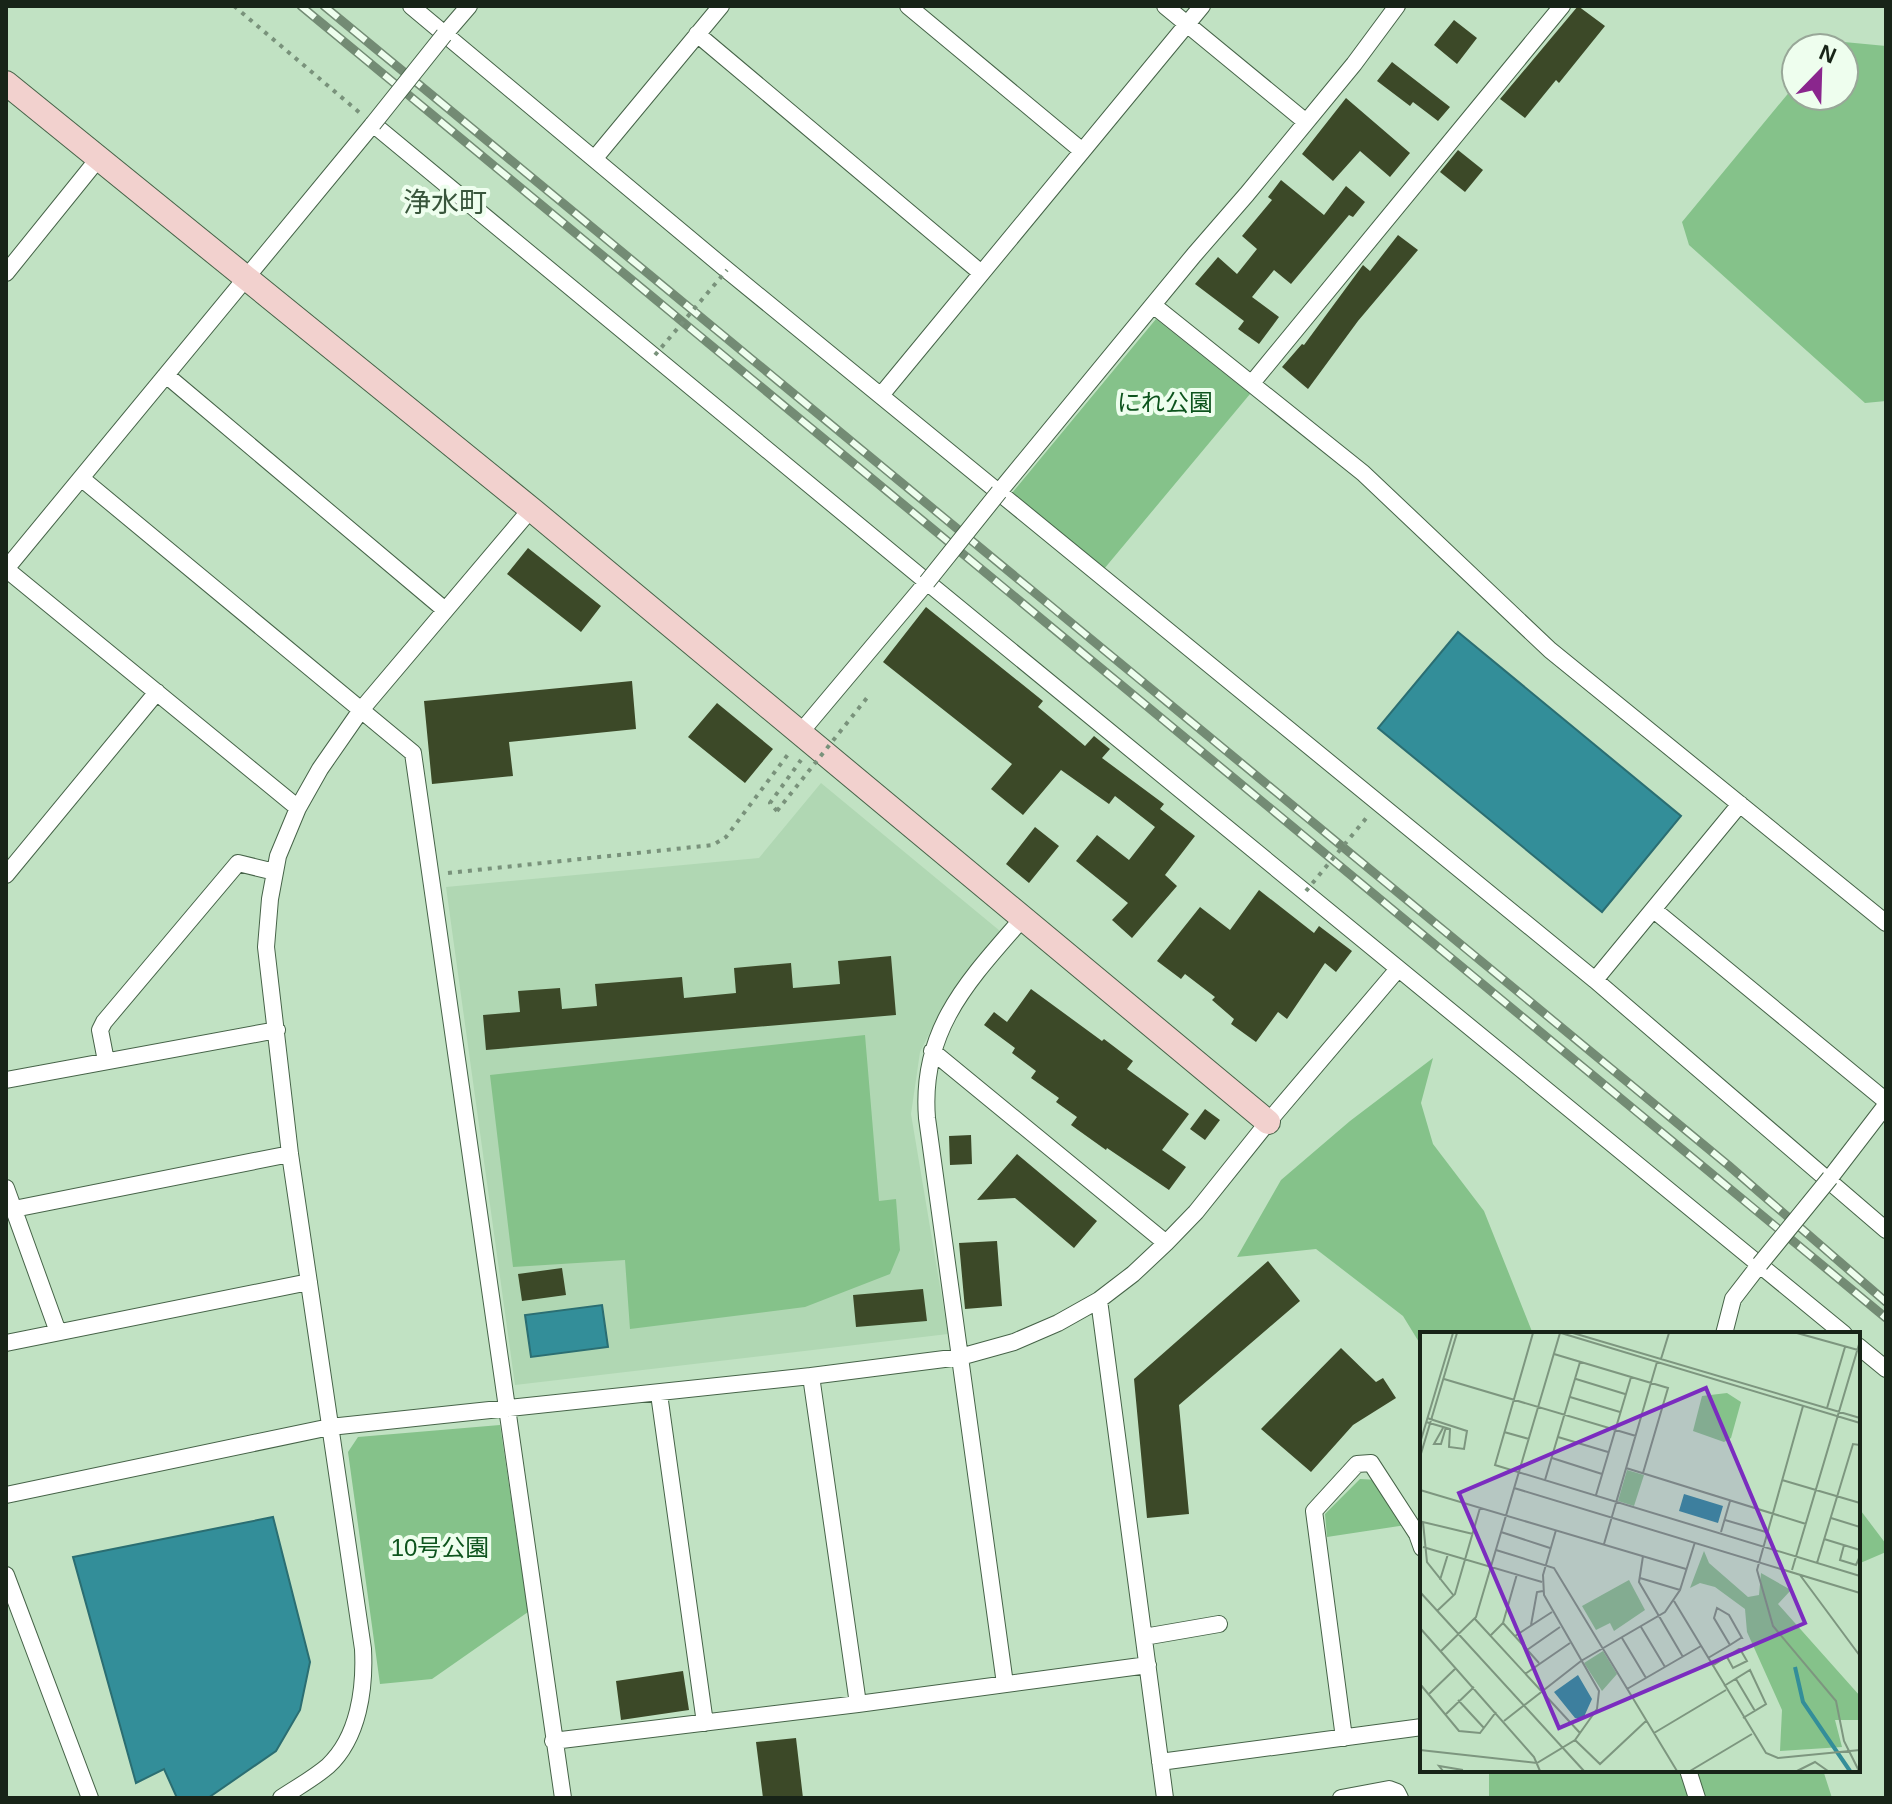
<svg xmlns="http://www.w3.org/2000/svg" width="1892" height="1804" viewBox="0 0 1892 1804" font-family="Helvetica,'Noto Sans JP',sans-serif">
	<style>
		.built { fill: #b0d7b3 }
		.green { fill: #85c28a }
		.water { fill: #338e99; stroke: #2b6e72; stroke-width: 2 }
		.building { fill: #3c4928 }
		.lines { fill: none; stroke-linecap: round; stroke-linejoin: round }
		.street-casing { stroke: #466348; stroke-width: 18 }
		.secondary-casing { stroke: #466348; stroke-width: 26 }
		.path { stroke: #79927b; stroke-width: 4; stroke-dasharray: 4 6; stroke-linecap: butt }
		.street { stroke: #fff; stroke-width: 16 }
		.secondary { stroke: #f2d1ce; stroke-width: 24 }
		.rail-casing { stroke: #738b74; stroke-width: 9 }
		.rail { stroke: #eefeee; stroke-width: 6; stroke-dasharray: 18; stroke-linecap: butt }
		.street-bridge-casing { stroke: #466348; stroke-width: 18; stroke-linecap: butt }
		.path-bridge { stroke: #79927b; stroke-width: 4; stroke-dasharray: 4 6; stroke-linecap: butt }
		.street-bridge { stroke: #fff; stroke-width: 16 }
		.labels { text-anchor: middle; stroke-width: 8; stroke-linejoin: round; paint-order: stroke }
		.park-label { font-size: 24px; fill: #0d541d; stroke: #eefeee }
		.quarter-label { font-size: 28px; fill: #39563c; stroke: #eefeee }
		.inset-river { fill: none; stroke: #338e99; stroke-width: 4 }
		.inset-road { fill: none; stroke: #7d967f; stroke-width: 2 }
		.view { fill: #7b2cbf; fill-opacity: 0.15; stroke: #7b2cbf; stroke-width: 4 }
		.inset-edge { fill: none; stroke: #182418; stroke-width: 4 }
	</style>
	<rect width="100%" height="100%" fill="#c1e2c3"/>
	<path class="built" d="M821,783L1000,931L947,999L920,1052L911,1114L948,1334L515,1385L446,887L759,858Z"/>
	<path class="green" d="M1844,42L1886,46V401L1865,403L1689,245L1682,222L1796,84V96H1844V48H1835Z
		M1156,319L1250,394L1104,569L1012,493Z
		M865,1035L879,1201L896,1199L900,1250L890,1274L805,1307L630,1329L625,1260L513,1267L490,1075Z
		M1433,1058L1421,1103L1433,1144L1484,1211L1533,1334H1422V1347L1403,1316L1316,1249L1237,1257L1281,1180L1350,1121Z
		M500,1425L528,1612L432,1679L380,1684L348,1452L358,1437Z
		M1360,1479L1378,1480L1406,1525L1327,1537L1325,1514Z
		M1858,1507L1886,1544V1552L1858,1564Z
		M1489,1770H1823L1832,1798H1489Z"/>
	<path class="water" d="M1458,632L1681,816L1602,912L1378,728Z
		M602,1305L608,1347L531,1357L525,1315Z
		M273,1517L310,1662L300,1710L276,1751L208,1798H177L164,1769L136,1783L73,1557Z"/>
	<path class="building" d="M1578,6L1605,26L1559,83L1556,80L1525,118L1500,99Z
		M1454,20L1477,38L1457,64L1434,45Z
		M1392,62L1450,107L1438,121L1413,102L1410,106L1377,81Z
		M1346,98L1410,153L1390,177L1360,151L1333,181L1302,154Z
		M1458,150L1483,170L1465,192L1440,172Z
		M1281,180L1324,215L1346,186L1365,202L1353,217L1349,215L1291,284L1274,270L1252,297L1279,317L1259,344L1238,329L1244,321L1195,284L1218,257L1237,274L1257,249L1242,236L1272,200L1268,197Z
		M1398,235L1418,250L1358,321L1308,389L1282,367L1302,344L1304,345L1363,265L1370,271Z
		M528,548L601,606L581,632L507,574Z
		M926,607L1043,701L1038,707L1085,746L1094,736L1110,749L1102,758L1164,804L1160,809L1195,836L1165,875L1177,886L1132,938L1112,920L1128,903L1076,861L1097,835L1129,860L1155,827L1115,796L1109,804L1061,770L1023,815L991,789L1012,764L883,662Z
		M632,681L636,729L509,742L513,776L432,784L424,701Z
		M717,703L773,749L745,783L688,737Z
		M1035,827L1059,846L1029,883L1006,864Z
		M1259,890L1314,933L1319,926L1352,951L1336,972L1325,963L1287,1019L1278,1012L1256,1042L1231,1024L1234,1019L1212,1000L1215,997L1185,974L1181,979L1157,961L1200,907L1230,930Z
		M891,956L896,1015L486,1050L483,1015L520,1012L518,991L560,988L562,1009L597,1006L595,984L682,977L684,998L736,993L734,968L791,963L793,988L840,984L838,961Z
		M1031,989L1102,1041L1104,1039L1133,1061L1127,1069L1189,1114L1162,1150L1186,1167L1169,1190L1107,1148L1106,1150L1071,1125L1077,1117L1056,1102L1059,1098L1031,1078L1036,1071L1012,1053L1015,1048L984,1025L994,1012L1007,1022Z
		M1205,1109L1220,1120L1205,1140L1190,1129Z
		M971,1135L972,1164L950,1165L949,1136Z
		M1017,1154L1097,1221L1074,1248L1015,1198L977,1200Z
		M997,1241L1002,1306L965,1309L959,1243Z
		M1268,1261L1300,1301L1179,1405L1189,1514L1147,1518L1134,1379Z
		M562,1268L566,1295L522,1301L518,1274Z
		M923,1289L927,1321L856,1327L853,1295Z
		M1341,1348L1376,1382L1383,1378L1396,1398L1353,1425L1311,1472L1261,1429Z
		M683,1671L689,1710L621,1720L616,1681Z
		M796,1738L803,1798H763L756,1742Z"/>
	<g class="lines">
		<g class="street-casing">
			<path id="street" d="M411,6L727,270L1595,980L1886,1230
				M908,6L1081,150
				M1165,6L1306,122
				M697,34L980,272
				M444,35L469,6
				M595,158L721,6
				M6,273L98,159
				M1153,305L1363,473L1550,650L1886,923
				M166,375L445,610
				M1252,383L1562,6
				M882,394L1202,6
				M81,478L413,753L563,1798
				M999,492L1194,255L1247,194L1354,64L1397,6
				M6,569L373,124L927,582L1844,1334
				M6,569L298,808
				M800,733L927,582
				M6,875L157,692
				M1654,910L1886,1101
				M1595,980L1740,804
				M932,1051L1166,1243
				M106,1061L100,1030L104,1022L238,863L275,872
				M6,1080L277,1030
				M1830,1178L1886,1105
				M6,1188L58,1332
				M14,1209L290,1154
				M1099,1300L1165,1798
				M1724,1334L1733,1299L1760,1264
				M6,1343L309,1282
				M1858,1346L1886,1369
				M811,1376L858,1704
				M659,1394L705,1723
				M6,1495L330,1427L811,1376L960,1357L1014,1342L1058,1323L1099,1300L1133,1274L1166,1243L1196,1212L1268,1122L1398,969
				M6,1575L90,1798
				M1144,1637L1219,1624
				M1005,1684L927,1118C920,1030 968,981 1022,919
				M1344,1738L1314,1511L1357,1464L1371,1463L1417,1534L1422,1548
				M553,1741L858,1704L1148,1665
				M1160,1762L1422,1727
				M1688,1770L1697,1798
				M281,1798C296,1788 314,1778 328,1766C359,1737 365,1688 363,1649L290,1154L266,947L270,899L278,856L298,808L320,769L361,710L531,509
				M1341,1798L1389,1789L1397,1792L1400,1798"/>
		</g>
		<g class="secondary-casing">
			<path id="secondary" d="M6,83L531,509L1268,1122"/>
		</g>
		<path class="path" d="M234,6L360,113
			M777,811L770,803L801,760
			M448,873L713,845L726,837L789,753"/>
		<use href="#street" class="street"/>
		<use href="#secondary" class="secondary"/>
		<g class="rail-casing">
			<path id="rail" d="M301,6L1886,1318
				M324,6L1728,1165L1886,1302"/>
		</g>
		<use href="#rail" class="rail"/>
		<g class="street-bridge-casing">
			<path id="street-bridge" d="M373,124L444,35
				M927,582L999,492
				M1760,1264L1830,1178"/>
		</g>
		<path class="path-bridge" d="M655,355L727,270
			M777,811L870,694
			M1306,891L1368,816"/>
		<use href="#street-bridge" class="street-bridge"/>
	</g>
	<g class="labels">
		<g class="park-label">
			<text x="1165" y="411">にれ公園</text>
			<text x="440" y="1556">10号公園</text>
		</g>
		<g class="quarter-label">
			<text x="445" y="212">浄水町</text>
		</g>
	</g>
	<g transform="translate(1420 1332)">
		<rect width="440" height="440" fill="#c1e2c3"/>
		<path d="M307,61L321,70L311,106L304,110L273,99L282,64ZM207,138L224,143L214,174L198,169ZM284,219L289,231L328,265L339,263L341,241L371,258L358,272L440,364V388H415L422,415L360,419L362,378L327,300L325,277L295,255L280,251L270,256ZM209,248L225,278L194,299L190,291L176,298L162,274ZM183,319L197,342L182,359L164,331Z" fill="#85c28a"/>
		<path d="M264,162L303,174L298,191L259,179ZM158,343L172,367L163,387L155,386L134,360Z" fill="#338e99"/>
		<path class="inset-river" d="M375,335L383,370L430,439"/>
		<path class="inset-road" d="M113,1L75,133L440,244M141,1L440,91M153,1L440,86M377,1L438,18M134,22L248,56L223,141M241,27L249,1M24,47L216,104M156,47L205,62M150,65L200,80M383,74L337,238L353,294L416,369L424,409L439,439M407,76L425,15M6,90L30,97L29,115L44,117L47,99L7,86M23,96L14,112H21L26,95M84,100L109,107M138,105L188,120M0,111L33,1M0,125L37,1M132,126L182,142M206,136L386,192M125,148L160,30M362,148L440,171M94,156L440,261M0,158L266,237M176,163L211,45M411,186L440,195M305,188L346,200M81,200L130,216M301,200L310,169M404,207L440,218M184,212L237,30M424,213L420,228L436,233L440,224M3,215L122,250M76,218L134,236L257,439M223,224L219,250L263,325M397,231L433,112L440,113M372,238L440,9M380,243L440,324M220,246L260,258M20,248L28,222M0,260L164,439M34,264L7,230L3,190L53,202M254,269L346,421L358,426L440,418M17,279L35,262L60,176M55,287L160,401M83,291L119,331M111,293L117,260L123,259M221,295L245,335M0,296L114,425L120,439M70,304L83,291L97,242M95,304L132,280M202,306L226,346M107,318L140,295M21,319L56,285L140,1M288,326L310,313L321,306H322L309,283L297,276L294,286L310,313M292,334L319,317H320L327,329L313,336L307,325M105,342L150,311M316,347L335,379M0,352L39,399L60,401L76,380M304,354L330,338L346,372L323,386M207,357L281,314M9,362L36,336M38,368L64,396M25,383L54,355M84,389L161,329L245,280L260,258L275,210M234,401L306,358M155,408L180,432L227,388M0,418L117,431L155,408L177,377L179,359L124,263L123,243L136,198M23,439L19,434L43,438M270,439L332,402M377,439L395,430L408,439"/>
		<path class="view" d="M286,56L385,291L139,396L39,161Z"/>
		<rect width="440" height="440" class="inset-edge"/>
	</g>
	<rect width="1892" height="1804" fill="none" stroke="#182418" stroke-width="16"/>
	<g transform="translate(1820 72) rotate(23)"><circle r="38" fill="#eefeee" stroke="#98a798" stroke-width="2"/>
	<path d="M0-6L14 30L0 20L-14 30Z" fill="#8a268d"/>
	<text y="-12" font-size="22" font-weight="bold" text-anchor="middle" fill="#182418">N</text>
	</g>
</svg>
